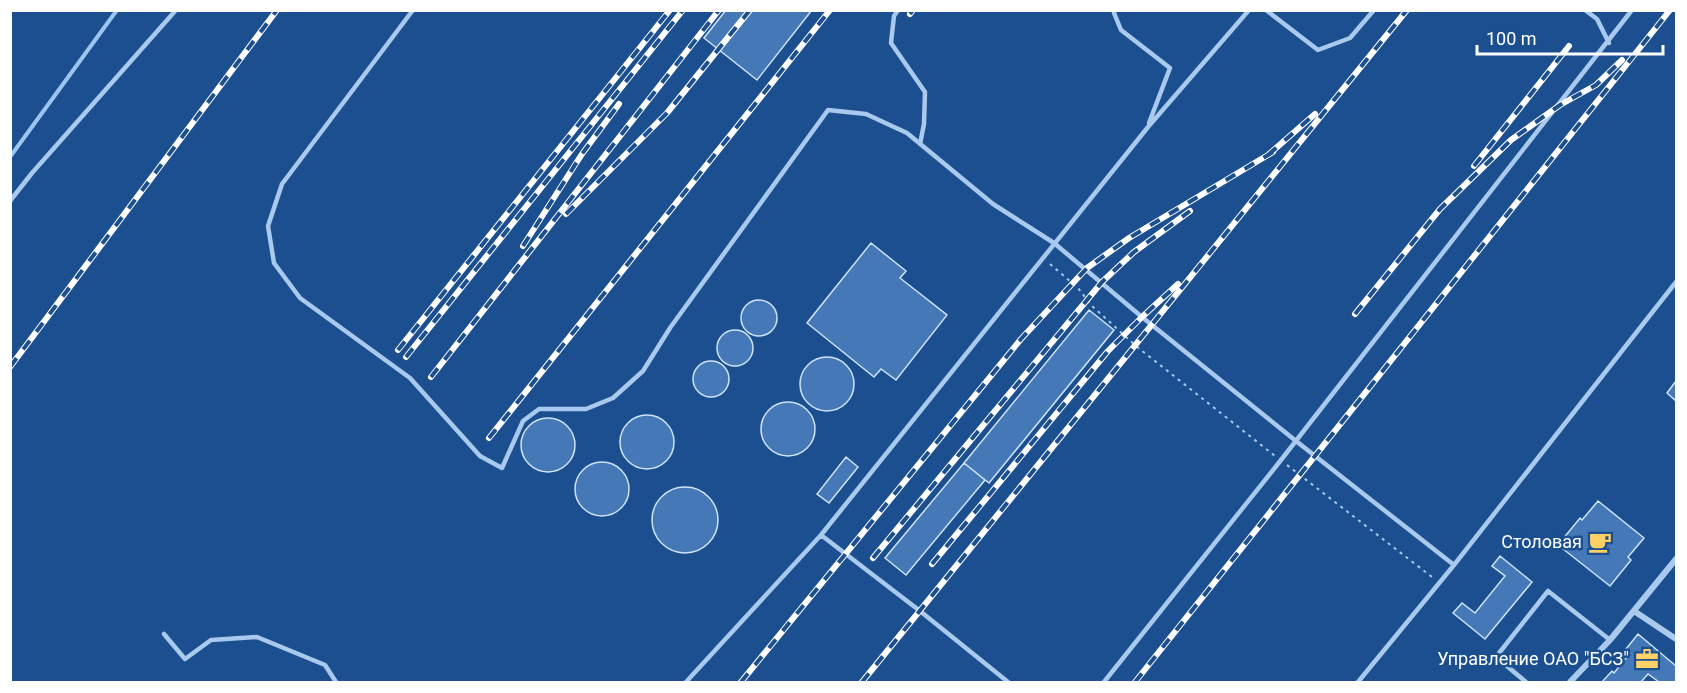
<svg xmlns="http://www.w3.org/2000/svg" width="1687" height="693" viewBox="0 0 1687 693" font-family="Roboto,sans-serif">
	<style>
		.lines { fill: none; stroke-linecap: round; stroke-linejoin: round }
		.stream { stroke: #9cc4f0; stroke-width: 4 }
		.building { fill: #4478b7; stroke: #cfe3fa; stroke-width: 1.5 }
		.path { stroke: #a9c9ee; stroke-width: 2; stroke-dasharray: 3 4.5; stroke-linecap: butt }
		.service { stroke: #a9c9ee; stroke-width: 4.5 }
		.minor { stroke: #a9c9ee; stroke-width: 6 }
		.rail-casing { stroke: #fff; stroke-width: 6 }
		.rail { stroke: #1b4f8f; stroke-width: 4; stroke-dasharray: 11; stroke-linecap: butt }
		.labels { text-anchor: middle; stroke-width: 5; stroke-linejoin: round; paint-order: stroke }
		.poi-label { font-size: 18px; fill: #fff; stroke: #1b4f8f; text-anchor: end }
	</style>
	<rect width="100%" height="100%" fill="#1b4f8f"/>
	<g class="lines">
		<path class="stream" d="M10,157L117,10"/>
	</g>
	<path class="building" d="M726,10H812L757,80L704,38Z
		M871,243L906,271L900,278L947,315L896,380L881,369L874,377L807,323Z
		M741 318a18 18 0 1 1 36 0a18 18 0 1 1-36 0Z
		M1089,310L1114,330L989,483L964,463Z
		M717 348a18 18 0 1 1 36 0a18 18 0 1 1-36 0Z
		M800 384a27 27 0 1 1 54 0a27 27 0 1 1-54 0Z
		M693 379a18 18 0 1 1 36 0a18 18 0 1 1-36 0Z
		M1676,381V401L1667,393Z
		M761 429a27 27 0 1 1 54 0a27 27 0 1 1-54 0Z
		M620 442a27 27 0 1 1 54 0a27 27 0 1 1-54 0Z
		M521 445a27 27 0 1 1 54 0a27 27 0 1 1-54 0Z
		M846,457L858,467L829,503L817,494Z
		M575 489a27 27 0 1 1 54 0a27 27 0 1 1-54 0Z
		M964,463L985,480L906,575L885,558Z
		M652 520a33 33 0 1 1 66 0a33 33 0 1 1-66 0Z
		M1598,501L1644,538L1628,557L1631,560L1610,586L1558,545L1580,518L1582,520Z
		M1500,556L1532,582L1485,639L1453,613L1462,603L1475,613L1505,576L1492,566Z
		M1638,634L1676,666V682H1659L1648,674L1641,682H1602L1612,671L1614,673L1630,653L1626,649Z"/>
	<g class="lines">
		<path class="path" d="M1050,264L1078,288L1091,305L1136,346L1275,456
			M1287,465L1432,577"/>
		<path class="service" d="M413,10L282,184L268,226L274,263L300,298L410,378L480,456L502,468L523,421L539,409H586L613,398L643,371L670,328L828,110L866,114L907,133L993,204L1054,243L1142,317L1296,441L1454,565
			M898,10L894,16L891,43L925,92L924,124L920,144
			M1115,10L1114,13L1121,30L1170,68L1149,123
			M1266,10L1318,50L1350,38L1374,10
			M1585,10L1597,19L1609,43
			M10,201L32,173L176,10
			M821,535L920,611L1008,682
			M164,634L185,659L211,640L257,637L325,665L336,682
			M686,682L821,535L1148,127L1249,10
			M1104,682L1281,460L1632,10
			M1358,682L1454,565L1676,282
			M1526,682L1496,657L1548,591L1610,640"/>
		<path class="minor" d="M1634,611L1676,639
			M1570,682L1610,640L1676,559"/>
		<g class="rail-casing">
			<path id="rail" d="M910,14L913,10
				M1268,155L1315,114
				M1474,166L1569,46
				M566,214L667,113L750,10
				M523,246L582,154L619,104
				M1355,314L1440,209L1511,140L1560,105L1596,85L1622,60
				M398,350L670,10
				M406,357L683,10
				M10,367L277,10
				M431,377L719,10
				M489,438L830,10
				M873,558L1102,282L1134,252L1190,211
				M932,564L1108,351L1142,317L1178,284
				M741,682L1021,339L1073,283L1087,268L1129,238L1273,152
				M862,682L1407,10
				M1135,682L1670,10"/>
		</g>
		<use href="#rail" class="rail"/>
	</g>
	<defs>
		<g id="cafe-bare" transform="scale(1.8)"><path d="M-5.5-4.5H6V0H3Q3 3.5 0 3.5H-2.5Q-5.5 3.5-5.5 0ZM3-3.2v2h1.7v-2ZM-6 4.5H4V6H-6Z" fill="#ffd166" stroke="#1b4f8f" stroke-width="2.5" paint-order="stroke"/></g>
		<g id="office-bare" transform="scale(1.8)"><path d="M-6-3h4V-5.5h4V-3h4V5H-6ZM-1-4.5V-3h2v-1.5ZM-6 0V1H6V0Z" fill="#ffd166" stroke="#1b4f8f" stroke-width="2.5" paint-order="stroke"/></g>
	</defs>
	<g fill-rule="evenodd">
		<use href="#cafe-bare" x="1600" y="542"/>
		<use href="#office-bare" x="1647" y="659"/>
	</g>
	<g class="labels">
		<g class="poi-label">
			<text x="1582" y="548">Столовая</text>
			<text x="1629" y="665">Управление ОАО "БСЗ"</text>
		</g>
	</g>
	<rect width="1687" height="693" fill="none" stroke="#ffffff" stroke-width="24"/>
	<path d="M1477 45v9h186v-9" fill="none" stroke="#ffffff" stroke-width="3"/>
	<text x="1486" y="45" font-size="18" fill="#ffffff" stroke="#1b4f8f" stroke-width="4.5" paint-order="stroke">100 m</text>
</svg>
